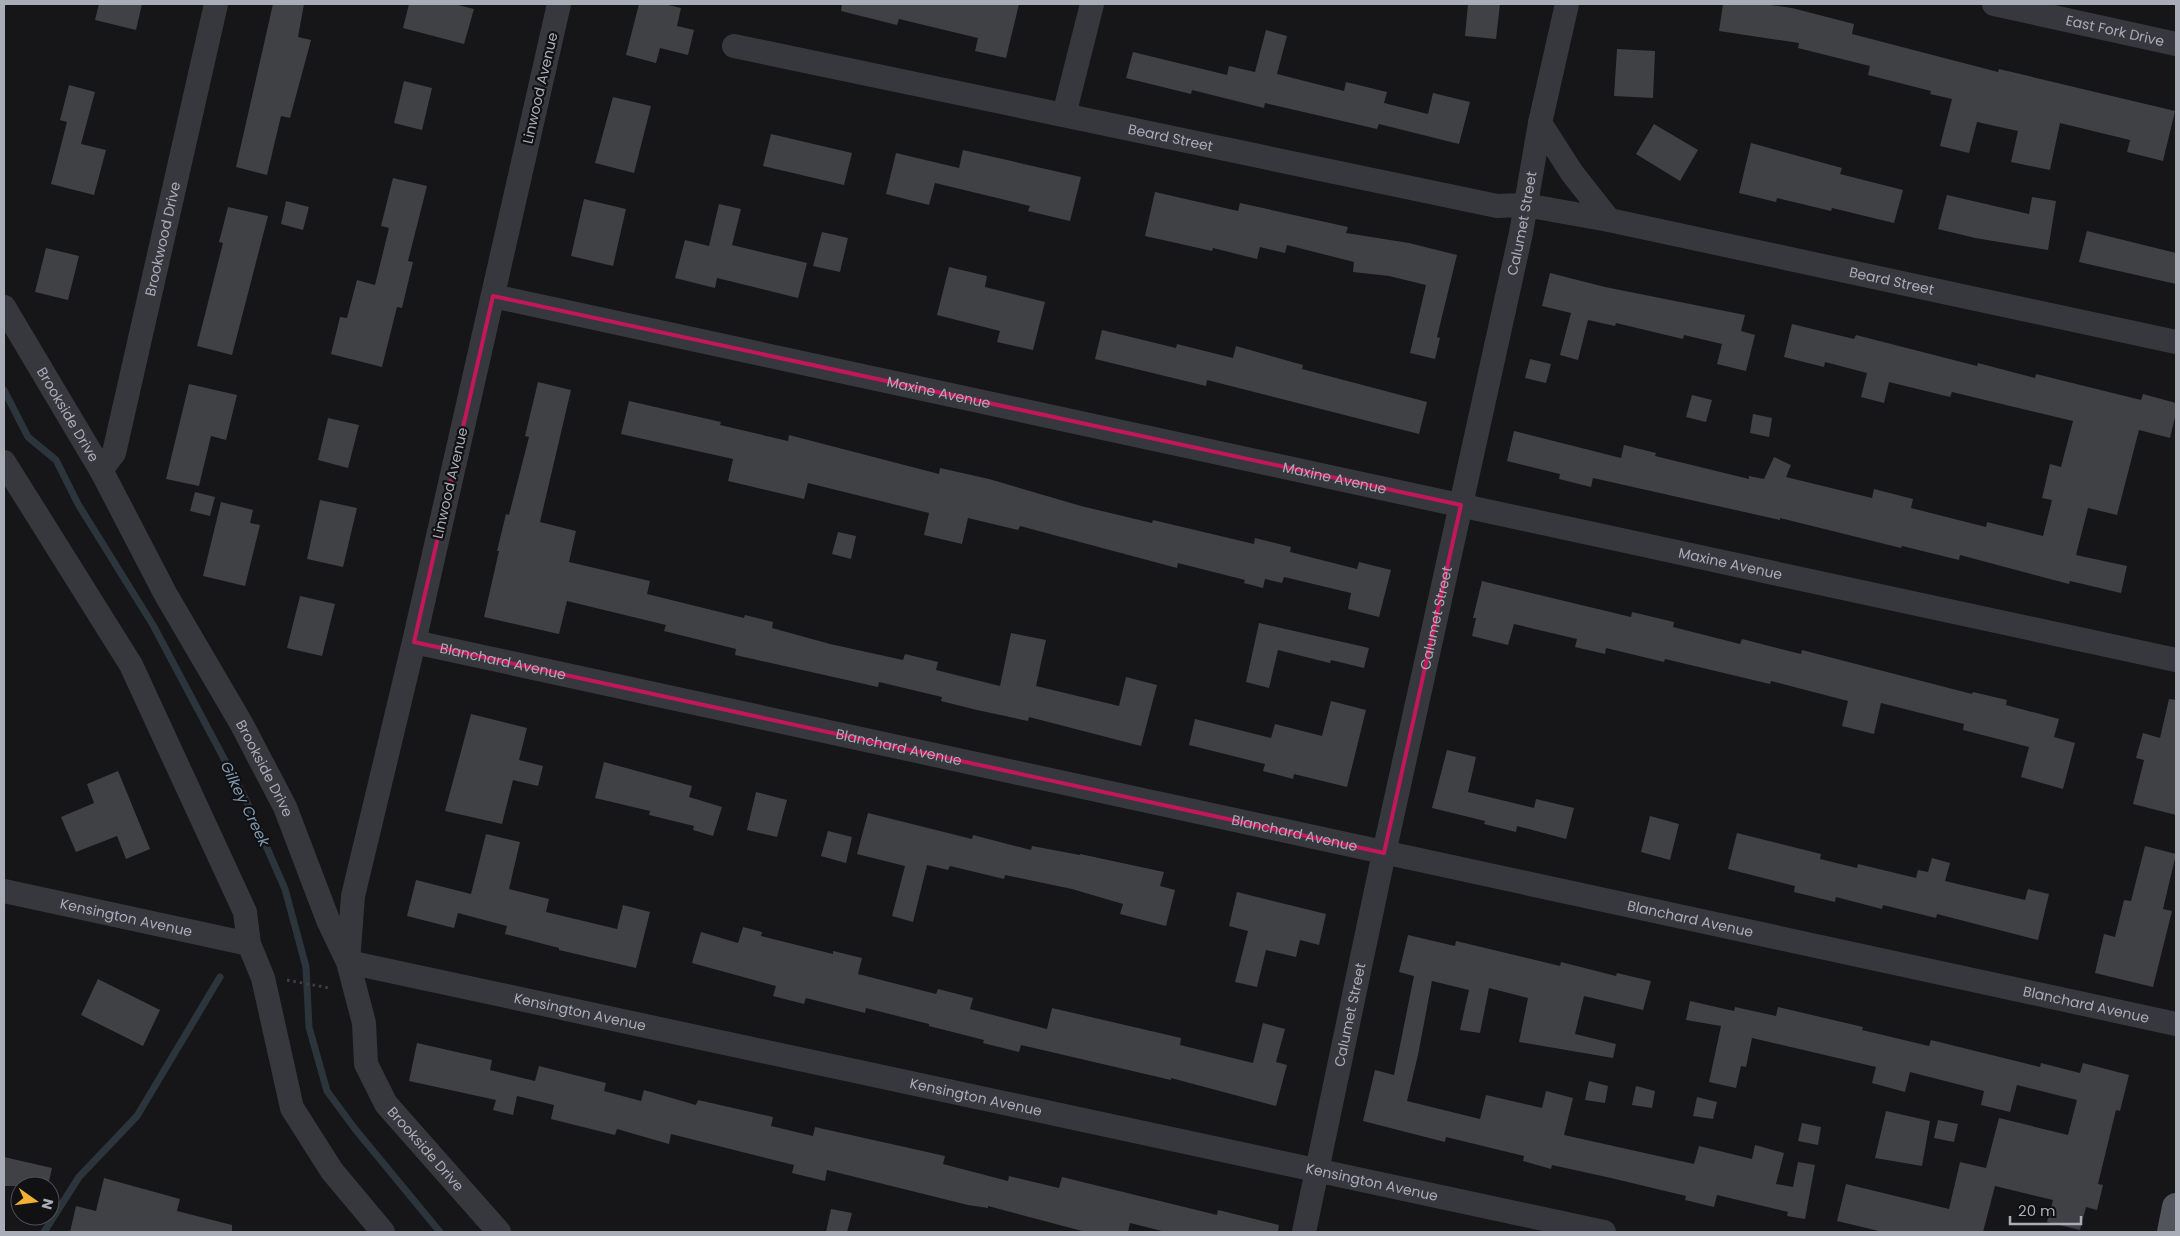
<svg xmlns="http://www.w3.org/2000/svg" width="2180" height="1236" viewBox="0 0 2180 1236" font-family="Poppins,sans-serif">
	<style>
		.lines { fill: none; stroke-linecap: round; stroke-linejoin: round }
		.stream { stroke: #2c353c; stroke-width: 7 }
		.building { fill: #404145 }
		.path { stroke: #3d3f44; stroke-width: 3; stroke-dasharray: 2.5 4; stroke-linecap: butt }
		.minor { stroke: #37383d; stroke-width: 24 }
		.major { stroke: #53555c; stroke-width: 28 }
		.marked { fill: none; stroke: #c2185b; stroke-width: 4; stroke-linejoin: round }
		.labels { text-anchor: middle; stroke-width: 4.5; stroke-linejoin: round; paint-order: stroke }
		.street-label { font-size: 14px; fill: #a8adb8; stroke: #111113 }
		.water-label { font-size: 15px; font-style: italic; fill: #7f9bb3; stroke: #111113 }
	</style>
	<rect width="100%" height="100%" fill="#161618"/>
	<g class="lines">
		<path class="stream" d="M4,390L28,437L56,460L78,504L153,625L246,800L285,889L306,967L309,1027L327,1091L355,1129L440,1232
			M44,1232L79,1177L137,1116L220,977"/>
	</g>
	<path class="building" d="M99,4H142L136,30L95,20Z
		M273,4H304L298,37L311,40L290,118L281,116L267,175L236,167Z
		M409,4H454L474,9L464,44L403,28Z
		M639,4H664L681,8L677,26L694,30L688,55L660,48L656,63L626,55Z
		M842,4H1019L1006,58L975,51L978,38L899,19L897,25L841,11Z
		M1468,4H1500L1496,39L1465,36Z
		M1723,4H1763L1792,8L1854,24L1852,34L1998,72L1999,69L2175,111L2163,161L2127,152L2130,140L2060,123L2050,170L2011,162L2018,131L1977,122L1969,153L1940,146L1952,99L1930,94L1931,91L1868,75L1870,66L1798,48L1799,43L1719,31Z
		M1266,30L1287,36L1277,74L1344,91L1346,82L1387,92L1384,103L1428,114L1433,93L1470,102L1459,144L1379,124L1377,129L1265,103L1264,108L1192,90L1191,94L1126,78L1133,52L1227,75L1229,66L1255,72Z
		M1617,49L1655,51L1653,98L1614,96Z
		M404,81L432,88L422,130L394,123Z
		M69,85L95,92L81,144L106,150L94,195L51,184L67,122L60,120Z
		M613,97L651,106L634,173L595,163Z
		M1654,124L1698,150L1680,181L1636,154Z
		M771,134L852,153L844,185L763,166Z
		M1751,143L1842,168L1840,174L1903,190L1894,223L1832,208L1831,211L1777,198L1776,202L1739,193Z
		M963,150L1081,177L1070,221L1028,211L1030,206L935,183L929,205L886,194L896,153L959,168Z
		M393,178L427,186L408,261L413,262L402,308L397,307L382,367L331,354L340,317L347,318L357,280L375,285L389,228L381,226Z
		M1155,192L1238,211L1240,203L1348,227L1346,233L1409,243L1457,255L1437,337L1440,338L1435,359L1410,353L1426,285L1389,276L1353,272L1354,262L1287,245L1285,253L1260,247L1257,259L1213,248L1212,251L1145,236Z
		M1947,195L2029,214L2032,197L2056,201L2048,250L1975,238L1938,229Z
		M584,199L626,209L613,266L571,256Z
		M286,201L309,207L303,230L281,224Z
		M719,204L741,209L732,245L807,263L798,298L717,278L715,288L675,278L685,240L709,246Z
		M228,207L268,216L232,355L197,346L223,243L219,242Z
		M2087,231L2176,253V284L2079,262Z
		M822,232L848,238L840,272L813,266Z
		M46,248L79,256L68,300L35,292Z
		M949,267L987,276L985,287L1045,302L1033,350L997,342L1000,331L937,315Z
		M1550,273L1605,287L1745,315L1741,331L1755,335L1746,371L1717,364L1722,344L1684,335L1683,339L1616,323L1615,326L1588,320L1578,360L1560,355L1571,313L1542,306Z
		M1792,324L1854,339L1856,335L1977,366L1978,363L2035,378L2036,374L2141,400L2143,394L2176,403V413L2170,438L2139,430L2117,515L2088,508L2076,555L2127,566L2121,593L2070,581L2069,584L1960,555L1959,560L1902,546L1901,548L1780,518V520L1593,478L1591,487L1559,479L1560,474L1507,461L1514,431L1621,458L1624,445L1656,453L1655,456L1749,479V476L1764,479L1774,457L1791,465L1786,477L1872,498L1874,489L1913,499L1911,508L1986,527L1987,522L2043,536L2052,500L2042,498L2050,464L2061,467L2073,421L1952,392L1950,397L1889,382L1884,403L1861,397L1867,373L1825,362L1824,367L1784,357Z
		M1102,330L1176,348L1177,344L1233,358L1236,346L1303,365L1302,369L1427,402L1419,434L1207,380L1206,386L1095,359Z
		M1530,359L1551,364L1546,383L1525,378Z
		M538,382L571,390L540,522L576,531L569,562L650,581L647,594L744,618L745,615L773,622L772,628L830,644L903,660L905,654L938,662L936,670L1000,686L1011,633L1046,640L1036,686L1119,706L1126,677L1157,685L1141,746L1029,717L1028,721L977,710L941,701L942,697L879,682L878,687L735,655L736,649L664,631L666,625L567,601L559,634L484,617L499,551H497L506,514L509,515L529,437L525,436Z
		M189,384L237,395L226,440L211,436L199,486L166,479Z
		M1692,395L1712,400L1706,422L1686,417Z
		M629,401L721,422L720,425L788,441L789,435L939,474L940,468L989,479L1081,506L1152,523L1153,520L1254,544L1255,538L1291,547L1290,552L1357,569L1359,562L1391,570L1379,617L1348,609L1351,593L1284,577L1282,583L1265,579L1263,588L1244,583L1245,580L1178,563L1177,568L1020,526L1018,530L968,518L962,544L924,535L929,513L808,483L804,499L728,481L733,459L621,434Z
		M1753,414L1772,418L1769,437L1750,433Z
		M328,418L359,425L348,468L318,460Z
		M195,492L215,497L210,516L190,511Z
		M320,500L357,508L343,567L307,559Z
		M221,502L253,510L250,523L260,525L245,586L203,576Z
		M838,532L856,536L851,559L832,554Z
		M1482,581L1631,617L1632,612L1674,622L1673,627L1740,644L1742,639L1801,654L1802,650L1972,694L1973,692L2007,700L2006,705L2059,719L2054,737L2075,743L2063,789L2021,777L2029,747L1963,730L1964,724L1881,703L1874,734L1842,726L1848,701L1771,681L1770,684L1665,659L1664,662L1606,648L1605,654L1575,647L1577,639L1514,624L1508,645L1472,636L1476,618H1473Z
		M300,596L335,604L322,656L287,648Z
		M1259,623L1369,648L1364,668L1331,660L1330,663L1278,650L1269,688L1246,682Z
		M2169,699L2176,700V815L2133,804L2144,760L2136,758L2143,733L2160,738Z
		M1331,701L1366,710L1347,787L1294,774L1293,779L1263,771L1265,764L1189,745L1195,719L1271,738L1275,724L1322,736Z
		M471,714L527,728L519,760L543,766L538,786L513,780L502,824L445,811Z
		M1447,750L1476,757L1468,792L1534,808L1536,799L1574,808L1566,839L1517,826L1516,832L1484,824L1485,821L1432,808Z
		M604,762L692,786L689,797L722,807L713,836L693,830L694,826L649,815L650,811L595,798Z
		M118,771L150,849L126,859L117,836L76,852L61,817L94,803L87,784Z
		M756,792L787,800L777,837L747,830Z
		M868,813L972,839L973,835L1031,850L1032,846L1080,855V854L1164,872L1160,886L1175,890L1166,926L1120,914L1123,904L1072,889L1005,875L1004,879L950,866L948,870L927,865L913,922L892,916L905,866L857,854Z
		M1650,816L1679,824L1670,860L1641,852Z
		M828,831L852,837L846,863L821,856Z
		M1737,833L1821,854L1820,859L1857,868L1858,864L1916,878L1918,870L1928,872L1932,858L1950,863L1945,881L2025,900L2028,889L2049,894L2038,940L1937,914L1936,918L1883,905L1882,909L1836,897L1835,902L1794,892L1795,886L1728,869Z
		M486,834L520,842L509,889L549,899L546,912L617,929L623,905L650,912L636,968L559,950V948L505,934L507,926L458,913L454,928L407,916L416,880L471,894Z
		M2145,846L2176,854L2163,909L2172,911L2153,987L2095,973L2104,934L2115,937L2124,900L2131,901Z
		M1237,892L1326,914L1319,945L1300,940L1296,957L1266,950L1257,987L1235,982L1248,931L1229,926Z
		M743,927L762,932L761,936L833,954V951L862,958L858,974L936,994L938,989L973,998L970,1009L1047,1029L1052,1008L1181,1038L1180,1045L1253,1063L1263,1023L1285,1029L1276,1062L1287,1065L1276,1106L1171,1078V1080L1021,1045L1019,1052L983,1043L984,1040L929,1026V1024L866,1008L865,1013L806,998L804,1004L773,996L776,986L692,963L701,932L738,943Z
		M1408,935L1455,946L1456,941L1560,966L1561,962L1616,976L1617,973L1651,981L1643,1010L1584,996L1575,1034L1616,1044L1613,1058L1519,1042L1528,998L1489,988L1480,1033L1460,1030L1469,990L1432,981L1418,1055L1407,1101L1480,1119L1486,1095L1542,1108L1546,1091L1573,1098L1564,1135L1694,1164L1699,1146L1752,1159L1755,1145L1784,1153L1776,1184L1793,1187L1798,1162L1815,1165L1805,1219L1787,1216L1788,1212L1717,1195L1714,1207L1685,1200L1686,1196L1611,1178L1552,1165L1551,1169L1523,1161L1524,1156L1446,1137L1445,1142L1363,1121L1375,1070L1394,1075L1414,976L1399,972Z
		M98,979L160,1010L143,1046L81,1015Z
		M1690,1001L1734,1011L1735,1007L1776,1016L1778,1007L1863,1027L1862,1030L1929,1046L1931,1040L2040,1067L2041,1063L2080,1073L2083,1063L2129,1075L2120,1111L2116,1110L2098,1184L2103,1185L2097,1210L2086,1207L2080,1230L2047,1222L2053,1200L1995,1186L1983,1232H1883L1837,1221L1846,1184L1949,1209L1960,1162L1986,1168L1999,1118L2068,1135L2077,1100L2017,1085L2010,1112L1981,1105L1984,1091L1910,1072L1905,1092L1872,1083L1876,1067L1752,1038L1746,1067L1741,1066L1736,1088L1709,1082L1721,1026L1686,1020Z
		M417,1043L492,1060L490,1070L535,1081L539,1066L606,1083L604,1091L641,1101L644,1090L696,1105L698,1100L773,1117L771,1126L813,1136L815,1127L945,1156L943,1164L1008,1181L1009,1176L1059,1188L1062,1177L1217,1215L1218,1210L1279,1225L1278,1232H1166L1130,1223L1128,1232H1086L988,1206V1208L968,1205L827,1170L825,1181L792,1173L794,1165L671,1134L669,1144L617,1129L615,1135L551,1119L554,1105L517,1096L513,1115L493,1110L496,1100L409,1081Z
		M1589,1081L1608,1086L1605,1103L1585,1100Z
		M1636,1086L1655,1091L1652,1108L1632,1105Z
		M1697,1097L1717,1102L1713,1119L1693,1116Z
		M1886,1111L1930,1121L1922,1166L1875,1158Z
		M1938,1120L1958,1124L1954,1142L1934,1138Z
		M1802,1123L1821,1127L1818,1145L1798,1141Z
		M4,1157L52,1168L48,1186H4Z
		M104,1178L180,1199L177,1211L232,1225V1232H70L76,1206L96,1211Z
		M831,1209L852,1213L847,1232H826Z"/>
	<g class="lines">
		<path class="path" d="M287,980L329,988"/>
		<g class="minor">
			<path id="s1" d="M559,4L414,642L353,896L348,962L1604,1232"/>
			<path id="s2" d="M1994,4L2176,44"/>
			<path id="s3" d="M734,46L1497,206L1525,205L1609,220L2176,342"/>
			<path d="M1064,115L1092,4"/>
			<path d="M1540,123L1572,173L1609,220"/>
			<path id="s4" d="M493,296L2176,660"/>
			<path id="s5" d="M4,307L101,470L166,595L241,723L285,807L328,920L348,962L364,1023L366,1064L386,1104L499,1232"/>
			<path d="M4,462L131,665L245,912L249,944L263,978L292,1108L332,1171L383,1232"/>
			<path id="s6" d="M101,470L114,453L216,4"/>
			<path id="s7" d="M414,642L2176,1024"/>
			<path id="s8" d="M4,891L249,944"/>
			<path id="s9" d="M1304,1232L1384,853L1521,233L1540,123L1567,4"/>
		</g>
		<path class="major" d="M2171,1232L2176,1207"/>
	</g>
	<path class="marked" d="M493,296L1461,505L1384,853L414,642Z"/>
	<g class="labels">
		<g class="street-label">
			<text dy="5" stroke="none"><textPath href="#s2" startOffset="124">East Fork Drive</textPath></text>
			<text transform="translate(540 88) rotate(-77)" y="5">Linwood Avenue</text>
			<text dy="5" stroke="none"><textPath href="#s3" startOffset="446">Beard Street</textPath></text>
			<text dy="5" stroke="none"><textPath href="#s9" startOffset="1032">Calumet Street</textPath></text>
			<text dy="5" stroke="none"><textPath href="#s6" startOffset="241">Brookwood Drive</textPath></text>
			<text dy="5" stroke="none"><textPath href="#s3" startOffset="1182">Beard Street</textPath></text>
			<text dy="5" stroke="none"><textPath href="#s4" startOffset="456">Maxine Avenue</textPath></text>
			<text dy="5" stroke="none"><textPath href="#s5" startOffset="125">Brookside Drive</textPath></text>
			<text dy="5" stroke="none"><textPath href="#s4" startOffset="861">Maxine Avenue</textPath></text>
			<text transform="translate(450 483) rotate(-77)" y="5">Linwood Avenue</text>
			<text dy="5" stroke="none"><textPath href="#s4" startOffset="1266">Maxine Avenue</textPath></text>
			<text dy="5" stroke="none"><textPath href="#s9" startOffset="628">Calumet Street</textPath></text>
			<text dy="5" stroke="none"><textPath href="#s7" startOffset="91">Blanchard Avenue</textPath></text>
			<text dy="5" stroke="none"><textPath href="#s7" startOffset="496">Blanchard Avenue</textPath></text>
			<text dy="5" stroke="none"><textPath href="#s5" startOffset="530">Brookside Drive</textPath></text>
			<text dy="5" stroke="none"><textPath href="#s7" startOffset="901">Blanchard Avenue</textPath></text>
			<text dy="5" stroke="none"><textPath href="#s8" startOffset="125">Kensington Avenue</textPath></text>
			<text dy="5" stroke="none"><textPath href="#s7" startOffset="1306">Blanchard Avenue</textPath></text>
			<text dy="5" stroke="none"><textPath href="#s7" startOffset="1711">Blanchard Avenue</textPath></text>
			<text dy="5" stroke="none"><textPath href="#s1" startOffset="1219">Kensington Avenue</textPath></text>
			<text dy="5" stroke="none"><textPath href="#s9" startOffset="222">Calumet Street</textPath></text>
			<text dy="5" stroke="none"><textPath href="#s1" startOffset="1624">Kensington Avenue</textPath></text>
			<text dy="5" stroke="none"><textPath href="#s5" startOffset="950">Brookside Drive</textPath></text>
			<text dy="5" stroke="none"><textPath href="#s1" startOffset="2029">Kensington Avenue</textPath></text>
		</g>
		<g class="water-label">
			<text transform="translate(245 804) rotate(64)" y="5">Gilkey Creek</text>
		</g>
	</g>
	<rect width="2180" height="1236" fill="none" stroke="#a8adb8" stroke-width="10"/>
	<g transform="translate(35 1201) rotate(104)"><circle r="24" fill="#111113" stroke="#4d4f55"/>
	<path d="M0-4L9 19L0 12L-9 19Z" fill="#f2b134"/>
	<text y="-8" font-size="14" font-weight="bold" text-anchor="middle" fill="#a8adb8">N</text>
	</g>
	<path d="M2010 1216v8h71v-8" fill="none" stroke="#a8adb8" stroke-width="2.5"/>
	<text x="2018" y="1216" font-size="15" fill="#a8adb8" stroke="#111113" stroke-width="4" paint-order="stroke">20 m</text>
</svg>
